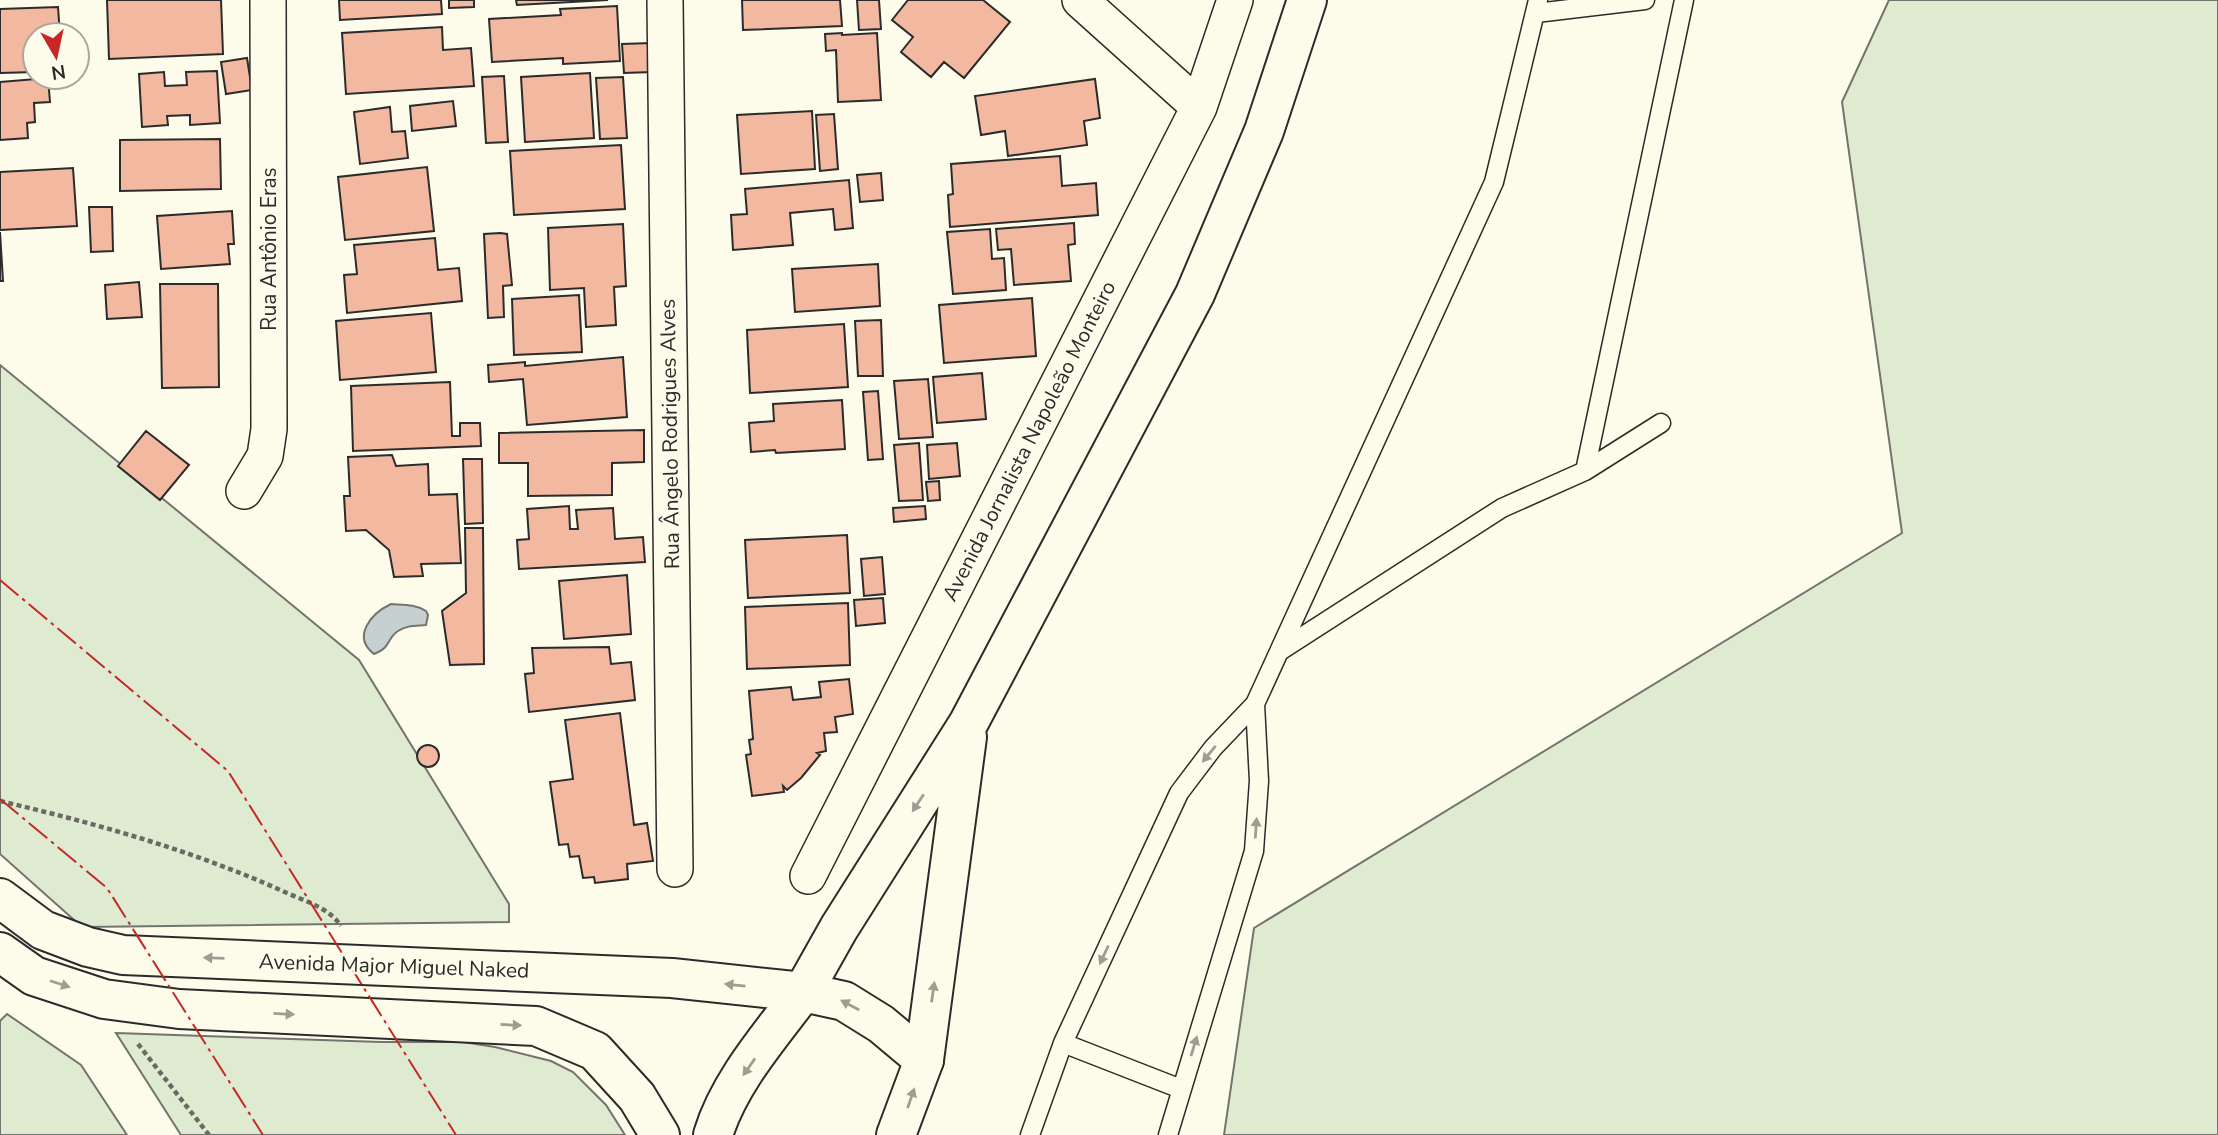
<svg xmlns="http://www.w3.org/2000/svg" width="2218" height="1135" viewBox="0 0 2218 1135" font-family="'Nunito Sans',sans-serif">
	<style>
		.green { fill: #deebd1; stroke: #74746e; stroke-width: 2 }
		.water { fill: #c7d0d0; stroke: #74746e; stroke-width: 2 }
		.building { fill: #f2b8a0; stroke: #2b2b2b; stroke-width: 2 }
		.lines { fill: none; stroke-linecap: round; stroke-linejoin: round }
		.service-casing { stroke: #2b2b2b; stroke-width: 21 }
		.minor-casing { stroke: #2b2b2b; stroke-width: 38 }
		.tertiary-casing { stroke: #2b2b2b; stroke-width: 42 }
		.secondary-casing { stroke: #2b2b2b; stroke-width: 42 }
		.path { stroke: #6a6964; stroke-width: 4.5; stroke-dasharray: 5 3.5; stroke-linecap: butt }
		.service { stroke: #fdfbea; stroke-width: 18 }
		.minor { stroke: #fdfbea; stroke-width: 35 }
		.tertiary { stroke: #fdfbea; stroke-width: 38 }
		.secondary { stroke: #fdfbea; stroke-width: 38 }
		.power { stroke: #c62828; stroke-width: 2; stroke-dasharray: 24 5 3.5 5; stroke-linecap: butt }
		.oneway { fill: #9e9d94 }
		.labels { text-anchor: middle; stroke-width: 5; stroke-linejoin: round; paint-order: stroke }
		.street-label { font-size: 21px; fill: #2b2b2b; stroke: #fdfbea }
	</style>
	<rect width="100%" height="100%" fill="#fdfbea"/>
	<path class="green" d="M1889,0H2218V1135H1224L1254,928L1902,533L1842,102Z
		M0,365L359,660L509,904V922L82,927L0,854Z
		M7,1014L81,1065L127,1135H0V1021Z
		M116,1033L381,1042H463L495,1047L551,1061L573,1072L606,1105L625,1135H181Z"/>
	<path class="water" d="M391,604C403,605 415,604 426,611L428,615L426,625C416,626 407,625 398,631C386,639 392,647 374,654C352,637 370,614 391,604Z"/>
	<path class="building" d="M107,0H221L223,54L109,59Z
		M339,0H441L442,14L340,20Z
		M449,0H474V7L449,8Z
		M516,0H608L517,5Z
		M742,0H840L842,26L743,30Z
		M857,0H879L881,29L859,30Z
		M908,0H983L1010,22L964,78L944,62L931,77L901,52L913,37L892,20Z
		M617,6L620,61L563,64V58L492,62L489,19L561,15L560,9Z
		M58,7L60,35H35V72L0,73V9Z
		M442,27L443,50L471,48L474,86L346,94L342,33Z
		M842,33V35L877,33L881,100L838,102L836,50L826,51L825,34Z
		M651,43L652,72L624,73L622,44Z
		M247,58L252,90L226,94L221,62Z
		M217,71L220,123L190,125V115L167,116L168,125L142,127L139,74L164,72L165,86L187,85L186,72Z
		M590,73L594,138L525,142L521,77Z
		M504,76L508,142L486,143L482,77Z
		M623,77L627,138L600,139L596,78Z
		M48,78L50,102L34,103L35,122L27,123L28,138L0,140V82Z
		M1095,79L1100,118L1084,121L1087,145L1008,156L1005,131L981,135L975,96Z
		M453,101L456,126L412,131L410,106Z
		M390,107L392,132L405,131L408,158L360,164L354,112Z
		M812,111L815,169L741,174L737,115Z
		M834,114L838,169L820,171L816,115Z
		M220,139L221,189L120,191V140Z
		M621,145L625,209L514,215L510,151Z
		M1060,156L1062,186L1096,183L1098,215L950,227L948,195L953,194L951,164Z
		M427,167L434,231L345,240L338,177Z
		M73,168L77,226L0,230V172Z
		M881,173L883,200L860,202L857,175Z
		M849,180L853,228L835,230L833,209L790,213L793,245L733,250L731,215L747,214L745,189Z
		M89,207H112L113,251L91,252Z
		M232,211L234,244H228L230,264L161,269L157,216Z
		M1074,223L1075,244L1068,245L1071,281L1014,285L1011,249L998,250L996,229Z
		M623,224L626,286L614,287L616,325L586,327L584,288L550,290L548,228Z
		M990,229L992,259L1004,258L1006,290L953,294L947,232Z
		M0,232L3,281H0Z
		M500,233L507,234L512,285L503,286L504,317L488,318L484,234Z
		M435,238L438,270L459,268L462,301L347,313L344,275L357,274L354,245Z
		M878,264L880,306L795,312L792,269Z
		M139,282L142,317L107,319L105,285Z
		M160,284H218L219,387L162,388Z
		M579,295L582,352L514,355L512,299Z
		M1032,298L1036,356L944,363L939,305Z
		M431,313L436,372L340,380L336,321Z
		M881,320L883,376H858L855,321Z
		M844,324L848,387L750,393L747,330Z
		M623,357L627,417L527,425L523,379L489,382L488,365L525,362V366Z
		M982,373L986,419L937,423L933,377Z
		M928,379L933,437L899,439L894,381Z
		M450,382L452,436H460V423H480L481,446L353,451L351,386Z
		M878,391L883,459L868,460L863,392Z
		M842,400L845,449L776,453L775,450L751,452L749,423L774,421L773,404Z
		M644,430V462L612,463V495L528,496V463H499V433Z
		M146,431L189,465L160,500L118,466Z
		M919,443L923,500L899,501L894,445Z
		M957,443L960,476L929,479L927,445Z
		M392,455L396,466L428,464L429,495L457,494L461,563L421,564L423,576L394,577L389,550L366,530L346,531L344,496H350L348,457Z
		M463,459H482L483,523L465,524Z
		M939,481L940,500L928,501L926,482Z
		M569,506L570,529H578L576,510L613,508L615,539L643,537L645,562L519,569L517,540L529,539L527,509Z
		M925,506L926,519L894,522L893,508Z
		M465,528H483L484,664L450,665L442,611L466,593Z
		M847,535L850,593L748,598L745,540Z
		M882,557L885,594L864,596L861,559Z
		M627,575L631,634L564,639L559,581Z
		M883,598L885,623L856,626L854,600Z
		M848,603L850,665L747,669L745,607Z
		M609,647L611,664L631,662L635,700L529,712L525,674L534,673L532,648Z
		M849,679L853,714L835,717L837,732L824,733L826,751L817,753L820,755L801,778L787,790L783,786L784,792L752,796L746,755L751,754L749,740L753,739L749,691L791,687L793,700L821,697L819,682Z
		M620,713L634,825L647,823L653,861L627,864L628,879L595,883L594,877L583,878L579,856L570,857L568,844L559,845L550,782L573,779L565,720Z
		M417 756a11 11 0 1 1 22 0a11 11 0 1 1-22 0Z"/>
	<g class="lines">
		<g class="service-casing">
			<path id="service" d="M1536,13L1645,0
				M1585,471L1684,0
				M1280,651L1502,508L1585,471L1661,423
				M1063,1043L1181,1089
				M1030,1135L1063,1043L1179,793L1213,748L1255,704L1494,182L1538,0
				M1168,1135L1254,851L1259,781L1255,704"/>
		</g>
		<g class="minor-casing">
			<path id="minor" d="M665,0L675,869
				M1080,0L1199,107
				M244,491L265,456L269,429L268,0
				M808,876L1199,107L1235,0"/>
		</g>
		<g class="tertiary-casing">
			<path id="tertiary" d="M803,992L839,928L968,724L1195,294L1264,131L1307,0
				M924,1060L967,737"/>
		</g>
		<g class="secondary-casing">
			<path id="secondary" d="M0,898L43,930L88,947L123,955L672,978L803,992L844,1001L881,1024L924,1060L896,1135
				M0,952L34,976L104,999L179,1009L536,1026L595,1051L637,1097L660,1135
				M713,1135C729,1082 770,1036 803,992"/>
		</g>
		<path class="path" d="M0,801C98,824 195,851 287,893C307,902 329,908 341,926
			M138,1044L209,1135"/>
		<use href="#service" class="service"/>
		<use href="#minor" class="minor"/>
		<use href="#tertiary" class="tertiary"/>
		<use href="#secondary" class="secondary"/>
		<path class="power" d="M0,580L228,771L456,1135
			M0,799L107,888L263,1135"/>
	</g>
	<defs><path id="oneway-solid" d="M-6-.8H1V-3.2L6.5 0L1 3.2V.8H-6Z" transform="scale(1.75)"/></defs>
	<g class="oneway">
		<use href="#oneway-solid" transform="translate(1209 754) rotate(129)"/>
		<use href="#oneway-solid" transform="translate(918 803) rotate(123)"/>
		<use href="#oneway-solid" transform="translate(1256 828) rotate(-86)"/>
		<use href="#oneway-solid" transform="translate(1104 955) rotate(115)"/>
		<use href="#oneway-solid" transform="translate(214 958) rotate(-178)"/>
		<use href="#oneway-solid" transform="translate(60 984) rotate(18)"/>
		<use href="#oneway-solid" transform="translate(735 985) rotate(-174)"/>
		<use href="#oneway-solid" transform="translate(933 992) rotate(-82)"/>
		<use href="#oneway-solid" transform="translate(850 1005) rotate(-152)"/>
		<use href="#oneway-solid" transform="translate(284 1014) rotate(3)"/>
		<use href="#oneway-solid" transform="translate(511 1025) rotate(3)"/>
		<use href="#oneway-solid" transform="translate(1194 1046) rotate(-73)"/>
		<use href="#oneway-solid" transform="translate(749 1067) rotate(125)"/>
		<use href="#oneway-solid" transform="translate(911 1098) rotate(-71)"/>
	</g>
	<g class="labels">
		<g class="street-label">
			<text transform="translate(269 249) rotate(-90)" y="7">Rua Antônio Eras</text>
			<text transform="translate(670 434) rotate(-91)" y="7">Rua Ângelo Rodrigues Alves</text>
			<text transform="translate(1029 441) rotate(-63)" y="7">Avenida Jornalista Napoleão Monteiro</text>
			<text transform="translate(394 966) rotate(2)" y="7">Avenida Major Miguel Naked</text>
		</g>
	</g>
	<g transform="translate(56 56) rotate(171)"><circle r="33" fill="#fdfbea" stroke="#a9a89e" stroke-width="2"/>
	<path d="M0-5L12 26L0 18L-12 26Z" fill="#c62828"/>
	<text y="-10" font-size="19" font-weight="bold" text-anchor="middle" fill="#2b2b2b">N</text>
	</g>
</svg>
